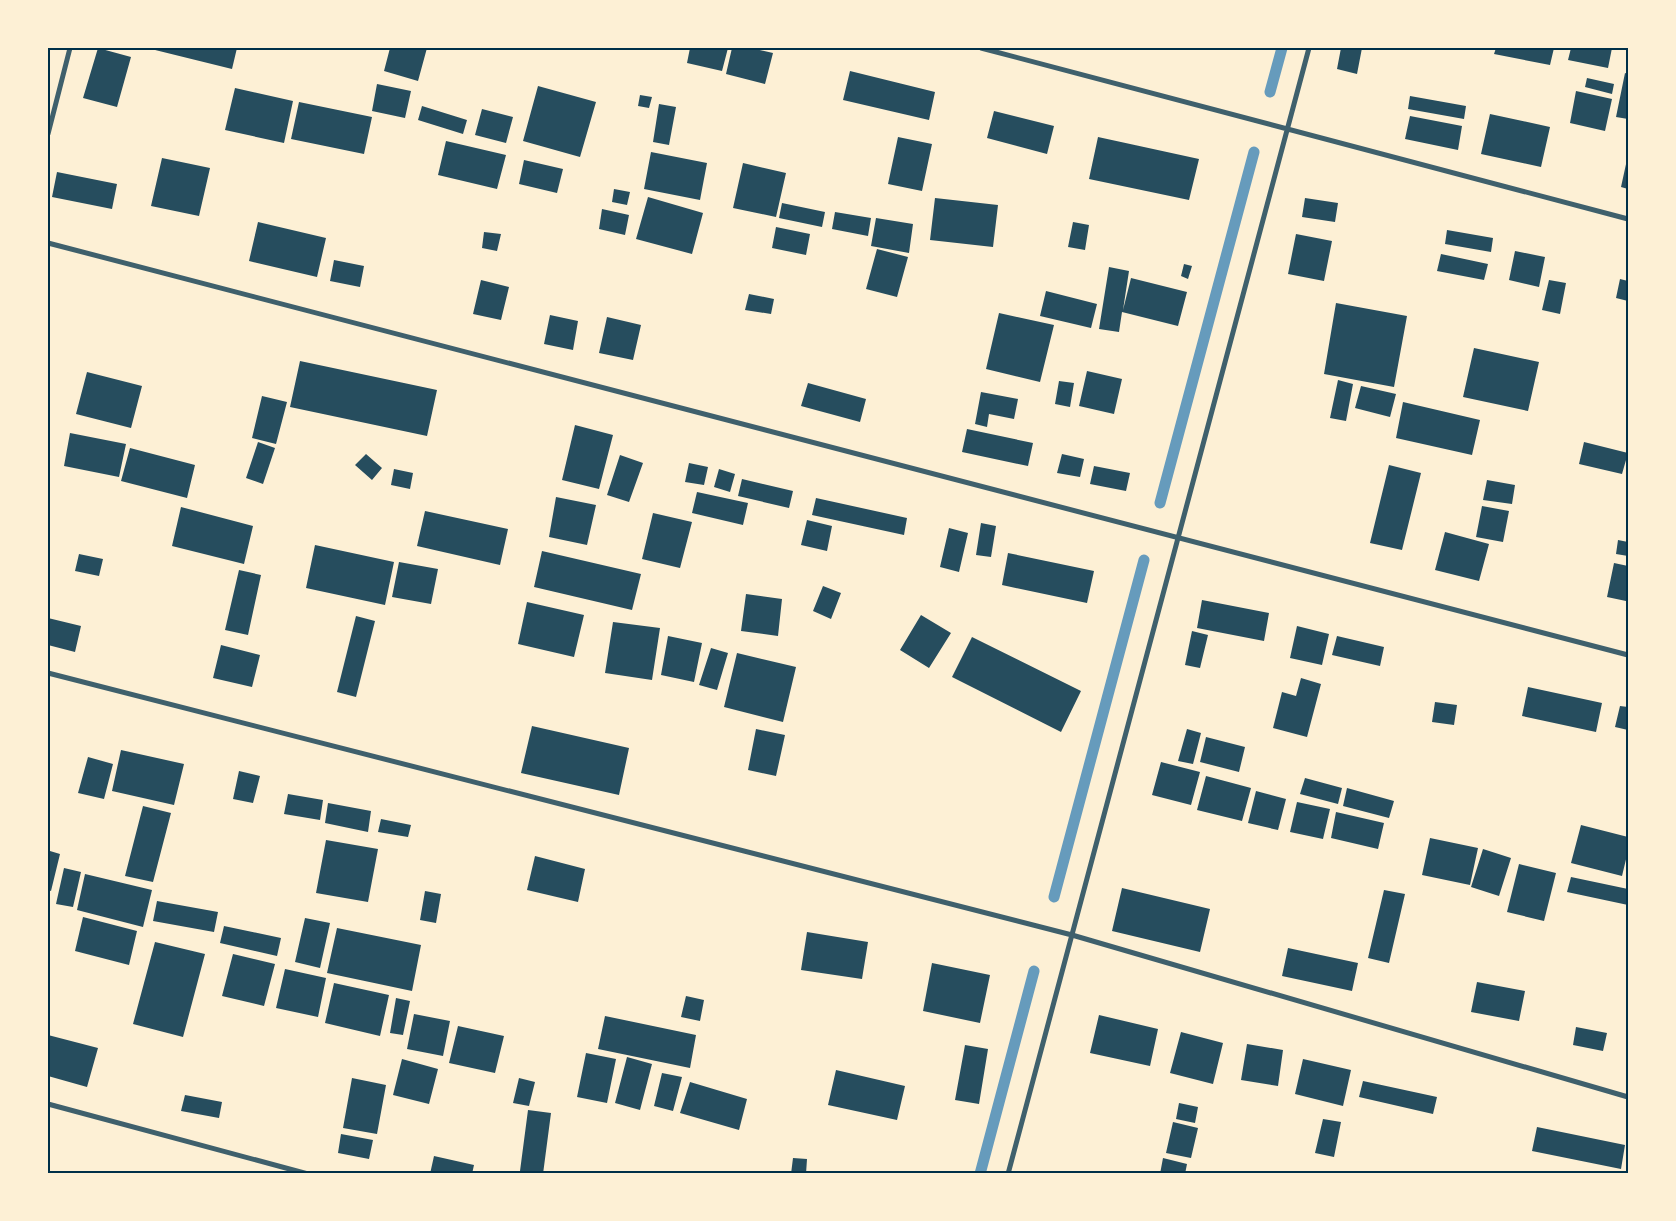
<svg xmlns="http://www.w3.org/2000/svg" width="1676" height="1221" viewBox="0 0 1676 1221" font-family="'Titillium Web',sans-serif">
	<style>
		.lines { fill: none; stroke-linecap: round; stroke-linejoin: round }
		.stream { stroke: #669bbc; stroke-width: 11 }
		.building { fill: #264d5e }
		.minor { stroke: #3f606c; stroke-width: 5 }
		.neatline { fill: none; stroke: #003049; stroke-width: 2 }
	</style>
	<rect width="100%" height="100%" fill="#fdf0d5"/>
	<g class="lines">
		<path class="stream" d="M1270,92L1282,48
			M1160,503L1254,152
			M1054,897L1144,560
			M980,1174L1034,971"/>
	</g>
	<path class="building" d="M98,48L131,57L117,107L83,98Z
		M147,48H237L232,69Z
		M390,48H427L418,81L384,71Z
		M690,48H728L722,71L687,63Z
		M732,48H751L773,53L765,84L726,74Z
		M1341,48H1362L1357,74L1337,69Z
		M1496,48H1554L1550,65L1494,54Z
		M1571,48H1612L1608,68L1568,60Z
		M850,71L935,92L929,120L843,100Z
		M1625,73L1628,74V119L1616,117Z
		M1587,78L1614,84L1612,94L1585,87Z
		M377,84L411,91L405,118L372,111Z
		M538,86L596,102L580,157L523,141Z
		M235,88L293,101L284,143L225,130Z
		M1576,91L1612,99L1605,131L1570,123Z
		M640,95L652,97L649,108L638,106Z
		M1410,96L1466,106L1464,119L1408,109Z
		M299,102L372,117L364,154L291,139Z
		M659,104L676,107L669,145L653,142Z
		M422,106L467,120L463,134L418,120Z
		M482,109L513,117L506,143L475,135Z
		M994,111L1054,126L1047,154L987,138Z
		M1490,114L1550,127L1541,167L1481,154Z
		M1410,116L1462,126L1458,150L1405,139Z
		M898,137L932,144L922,191L888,184Z
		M1098,137L1199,159L1189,200L1089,179Z
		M446,141L506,155L497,189L438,175Z
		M651,152L707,163L700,200L644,189Z
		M1628,155V189L1621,187Z
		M162,158L210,168L199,216L151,206Z
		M524,160L563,169L557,193L519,184Z
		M743,163L786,173L776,217L733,208Z
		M57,172L117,184L112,209L52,197Z
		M614,189L630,192L627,205L612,202Z
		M648,197L703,213L692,254L636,239Z
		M935,198L998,205L993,247L930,240Z
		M1305,198L1338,203L1335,222L1302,217Z
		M782,203L825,212L822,227L779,218Z
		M602,209L629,215L625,235L599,229Z
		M835,212L871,218L868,236L832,229Z
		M876,218L913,224L909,253L871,246Z
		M258,222L326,238L317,277L249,261Z
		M1073,222L1089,225L1085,250L1068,247Z
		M776,227L810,234L806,255L772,248Z
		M1447,230L1493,238L1491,252L1445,244Z
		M484,232L501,234L497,251L482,248Z
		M1296,234L1332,241L1324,281L1288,274Z
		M877,249L908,257L897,297L866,289Z
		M1515,251L1545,257L1539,287L1509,280Z
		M1441,254L1488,264L1484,280L1437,271Z
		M334,260L364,266L360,287L330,281Z
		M1184,264L1192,266L1188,279L1181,276Z
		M1109,267L1129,271L1123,310L1131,278L1187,292L1178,326L1122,312L1119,332L1099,329Z
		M1620,279L1628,281V301L1616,298Z
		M481,280L509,287L501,320L473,314Z
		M1549,280L1566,283L1560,314L1542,310Z
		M1046,291L1097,304L1091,328L1040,316Z
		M749,294L774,299L771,314L745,310Z
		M1336,303L1407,316L1394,387L1324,374Z
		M999,313L1054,325L1040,382L986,369Z
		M550,315L578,321L573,350L544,344Z
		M607,317L641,325L633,360L599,353Z
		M1474,348L1539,362L1528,411L1463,397Z
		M300,361L437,390L427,436L290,407Z
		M1087,371L1122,379L1114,414L1079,406Z
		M87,372L142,386L131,428L76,414Z
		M1338,380L1353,384L1346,421L1330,418Z
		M1059,381L1074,383L1070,407L1055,404Z
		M808,383L866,399L860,422L801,406Z
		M1361,386L1396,394L1390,417L1355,408Z
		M981,392L1018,399L1014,419L989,414L987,427L975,424Z
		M262,396L287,402L276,444L252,438Z
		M1403,402L1480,420L1472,455L1396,438Z
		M575,425L613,435L599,489L562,480Z
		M967,429L1033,443L1028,466L962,452Z
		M70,433L126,444L119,477L64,466Z
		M258,442L275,448L263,484L246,478Z
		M1584,442L1628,453L1622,474L1579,464Z
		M130,448L195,465L187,498L121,481Z
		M366,454L382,468L372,480L355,465Z
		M1062,454L1084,459L1080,477L1057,473Z
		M620,455L643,463L629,502L607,495Z
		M689,463L708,467L704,485L685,482Z
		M1389,465L1421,473L1402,550L1370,543Z
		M1094,466L1130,473L1126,491L1090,484Z
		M394,469L413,473L410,489L391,485Z
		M719,469L735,474L730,492L714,487Z
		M742,479L793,491L789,508L738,496Z
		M1487,480L1515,485L1512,504L1483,500Z
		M697,492L748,503L743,525L692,513Z
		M556,497L596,505L587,545L549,537Z
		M816,498L907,518L904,535L812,515Z
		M1482,506L1509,511L1503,542L1476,537Z
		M181,507L253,526L244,564L172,546Z
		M425,511L508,529L500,565L417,546Z
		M653,513L692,522L680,568L642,559Z
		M807,520L832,526L827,551L801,545Z
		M981,523L996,526L991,557L976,555Z
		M949,528L968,533L959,572L940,567Z
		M1445,532L1489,544L1479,581L1435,570Z
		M1618,540L1628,542V556L1616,554Z
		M315,545L394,562L385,605L306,588Z
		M542,551L641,574L632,610L534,587Z
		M1008,553L1094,571L1087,603L1002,585Z
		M79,554L103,559L99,576L75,571Z
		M399,562L438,569L431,604L392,597Z
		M1614,563L1628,566V586L1626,601L1607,597Z
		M239,570L261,575L248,635L225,630Z
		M823,586L841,593L831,619L813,611Z
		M746,594L782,599L778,636L741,631Z
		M1202,600L1269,613L1264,641L1197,628Z
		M527,602L584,615L574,657L518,644Z
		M921,615L951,633L929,668L900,650Z
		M356,616L375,621L356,697L337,692Z
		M48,618L81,626L75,652L48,645Z
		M613,622L660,628L652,680L605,673Z
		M1297,626L1329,634L1322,665L1290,658Z
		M1192,631L1208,635L1200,668L1185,665Z
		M668,636L702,643L694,682L661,675Z
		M1337,636L1384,647L1380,666L1332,655Z
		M972,637L1081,691L1061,732L952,677Z
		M221,645L260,655L252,687L213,678Z
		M711,648L728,653L717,690L699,685Z
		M737,653L796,667L783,722L724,707Z
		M1301,678L1321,684L1307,737L1273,728L1282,692L1296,696Z
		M1528,687L1602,703L1596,732L1522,716Z
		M1435,702L1457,705L1454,725L1432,722Z
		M1620,706L1628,707V730L1615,727Z
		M532,726L629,748L619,795L521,773Z
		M756,729L785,735L776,776L748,770Z
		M1187,729L1201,733L1193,764L1178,761Z
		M1206,737L1245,747L1239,772L1200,762Z
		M121,750L184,764L174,805L112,791Z
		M88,757L113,764L104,799L78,793Z
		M1161,762L1200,772L1191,805L1152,795Z
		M239,771L260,776L253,803L233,799Z
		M1206,776L1251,788L1242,821L1197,810Z
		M1305,778L1342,788L1338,804L1300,794Z
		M1347,788L1394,801L1389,818L1343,806Z
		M1256,791L1286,799L1278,830L1248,823Z
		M288,794L323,800L320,820L284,814Z
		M1297,802L1330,809L1323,839L1290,832Z
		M328,803L371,811L368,832L325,823Z
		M143,806L171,813L153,882L125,876Z
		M1336,812L1384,823L1378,849L1331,838Z
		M381,819L411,825L408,837L378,832Z
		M1581,825L1628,837V851L1622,876L1571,863Z
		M1430,838L1478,848L1470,885L1422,875Z
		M326,840L378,849L368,902L316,893Z
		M1483,849L1511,858L1499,896L1471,887Z
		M50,851L60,854L51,891L48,890V862Z
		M535,856L585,869L578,902L527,890Z
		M1519,864L1556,873L1544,921L1507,912Z
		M64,868L81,872L73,907L56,904Z
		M85,874L152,890L143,927L77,910Z
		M1571,877L1628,889V905L1567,892Z
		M1122,888L1210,909L1200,952L1112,931Z
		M1384,890L1405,894L1389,963L1368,958Z
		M425,891L441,894L436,923L420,920Z
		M157,901L218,912L214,932L153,921Z
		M83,917L137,931L129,965L75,951Z
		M305,918L330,923L320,968L295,962Z
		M224,926L281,938L277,956L220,943Z
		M337,928L421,945L412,991L327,973Z
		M807,932L868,942L862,979L801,970Z
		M155,942L205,954L183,1037L133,1024Z
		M1288,948L1358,963L1352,991L1282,976Z
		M233,954L275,964L264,1006L222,996Z
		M932,963L990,975L980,1023L923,1011Z
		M285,969L326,978L318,1017L276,1008Z
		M1477,982L1525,991L1519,1021L1471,1012Z
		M334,983L389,995L380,1036L325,1023Z
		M686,996L704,1000L700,1021L681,1017Z
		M396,998L410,1001L403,1035L390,1033Z
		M414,1014L450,1021L443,1056L407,1049Z
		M1099,1015L1158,1029L1150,1066L1090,1053Z
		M605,1016L696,1035L690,1068L598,1049Z
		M458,1026L504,1036L495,1073L449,1063Z
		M1576,1027L1607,1033L1603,1051L1573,1045Z
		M1181,1032L1223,1043L1213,1084L1170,1073Z
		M48,1035L98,1048L87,1087L48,1076Z
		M1247,1044L1283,1050L1278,1086L1241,1080Z
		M965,1045L988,1049L979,1104L955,1100Z
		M586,1053L616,1059L607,1103L577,1097Z
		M627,1057L652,1064L640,1110L615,1103Z
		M402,1059L438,1069L429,1104L393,1095Z
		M1303,1059L1351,1070L1343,1106L1295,1094Z
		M836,1070L905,1086L897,1120L828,1105Z
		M662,1073L682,1077L673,1111L654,1106Z
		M352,1078L386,1085L377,1134L343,1128Z
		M519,1078L535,1082L529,1106L513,1103Z
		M1363,1081L1437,1097L1433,1114L1359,1097Z
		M690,1082L747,1099L739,1130L680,1113Z
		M185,1095L222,1102L219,1118L181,1111Z
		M1179,1103L1198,1107L1195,1123L1176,1119Z
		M528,1110L551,1113L543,1174L520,1171Z
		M1323,1119L1341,1122L1334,1157L1315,1153Z
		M1173,1122L1198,1128L1191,1158L1166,1153Z
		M1537,1127L1625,1145L1621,1169L1532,1151Z
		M341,1134L373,1140L369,1159L338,1153Z
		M434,1156L474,1165L472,1174H430Z
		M793,1158L807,1159L806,1174H791Z
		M1163,1158L1187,1164L1185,1174H1160Z"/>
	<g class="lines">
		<path class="minor" d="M981,48L1628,219
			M48,134L70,48
			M48,243L1628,655
			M48,673L1072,935L1628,1097
			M48,1104L308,1174
			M1008,1174L1309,48"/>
	</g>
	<rect width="1676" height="1221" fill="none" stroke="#fdf0d5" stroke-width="98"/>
	<rect x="49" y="49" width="1578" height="1123" class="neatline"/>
</svg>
